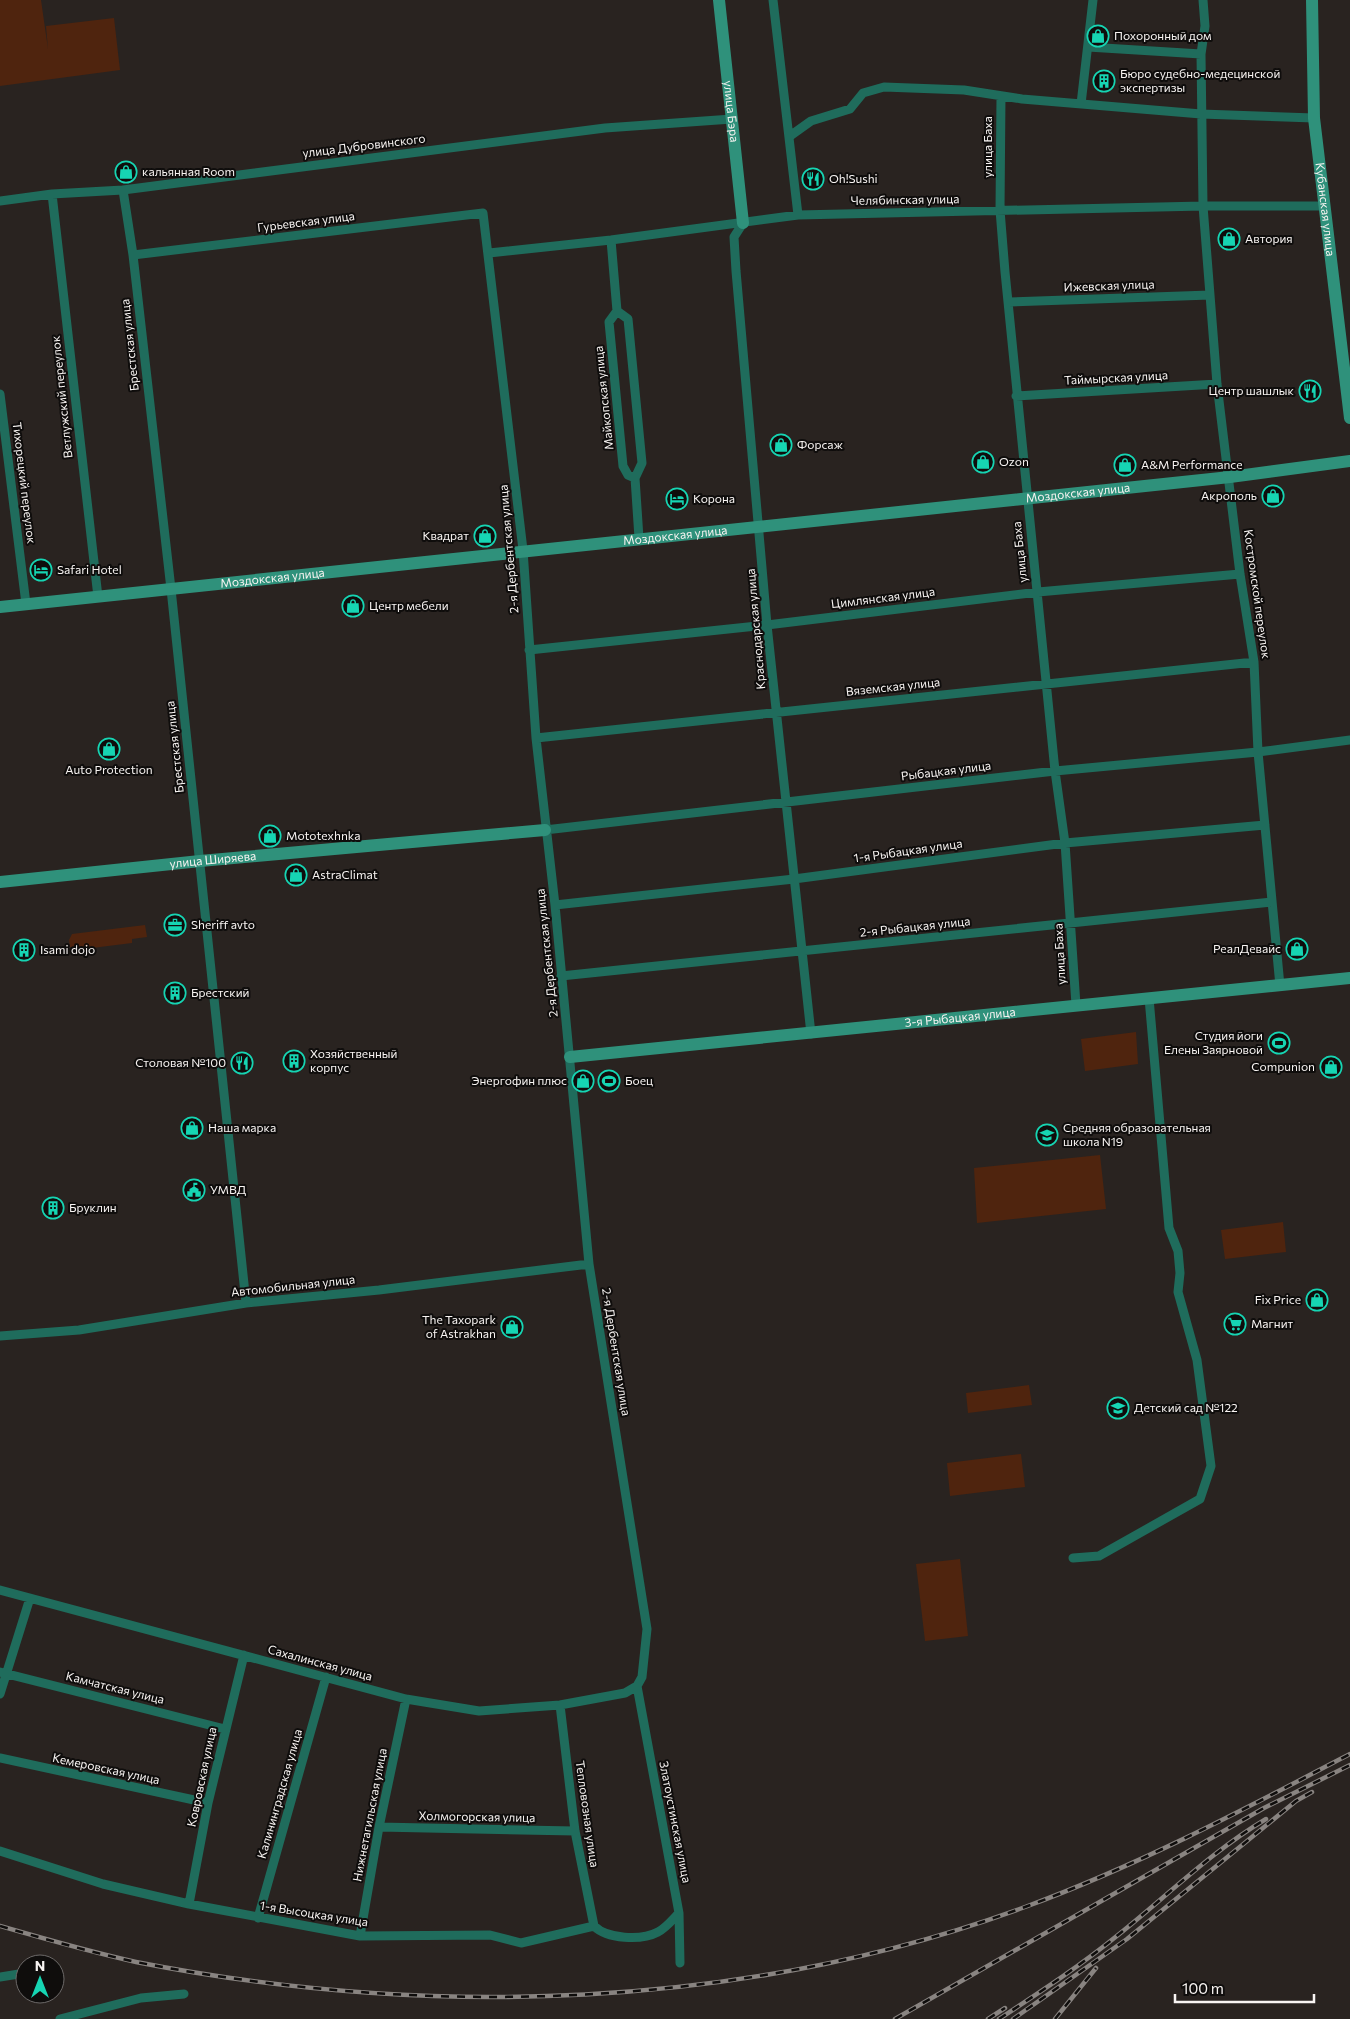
<svg xmlns="http://www.w3.org/2000/svg" width="1350" height="2019" viewBox="0 0 1350 2019" font-family="Commissioner,sans-serif">
	<style>
		.green { fill: #4f240e }
		.lines { fill: none; stroke-linecap: round; stroke-linejoin: round }
		.street { stroke: #1f6c5c; stroke-width: 9 }
		.secondary { stroke: #2f917b; stroke-width: 12 }
		.rail-casing { stroke: #898481; stroke-width: 4.5 }
		.rail { stroke: #0f0d0c; stroke-width: 2.5; stroke-dasharray: 8; stroke-linecap: butt }
		.labels { text-anchor: middle; stroke-width: 4; stroke-linejoin: round; paint-order: stroke }
		.poi-label { font-size: 12px; fill: #f8f4f2; stroke: #0f0d0c; text-anchor: start }
		.street-label { font-size: 12px; fill: #f8f4f2; stroke: #0f0d0c }
	</style>
	<rect width="100%" height="100%" fill="#292320"/>
	<path class="green" d="M0,0H41L48,49L46,26L114,18L120,70L0,86Z
		M145,925L147,937L132,939V943L76,950L70,947L69,940L72,934Z
		M1136,1032L1138,1064L1085,1071L1081,1039Z
		M1100,1155L1106,1209L977,1223L974,1168Z
		M1283,1222L1286,1252L1225,1259L1221,1230Z
		M1029,1385L1032,1405L968,1413L966,1393Z
		M1021,1454L1025,1487L950,1496L947,1463Z
		M960,1559L968,1636L925,1641L916,1564Z"/>
	<g class="lines">
		<path class="street" d="M773,0L798,215
			M1203,0L1205,26L1201,54L1203,206L1217,384L1240,574L1254,662L1258,752L1280,986
			M1088,47L1201,54
			M1001,96L1000,210L1005,272L1055,771L1065,843L1076,1005
			M1081,104L1093,0
			M790,136L811,121L850,109L863,93L884,87L964,90L1022,99L1201,114L1314,118
			M123,190L133,255L171,589L246,1303
			M52,194L98,597
			M0,201L52,194L123,190L605,128L732,119
			M743,223L734,237L736,271L767,625L811,1034
			M611,240L617,311L628,319L642,463L635,478
			M489,253L611,240L798,215L1203,206H1324
			M1008,302L1210,295
			M617,311L609,322L623,466L628,475L635,478L639,538
			M0,394L26,604
			M1016,396L1217,384
			M529,650L767,625L1038,592L1240,574
			M536,738L1254,662
			M545,830L1055,771L1258,752L1350,740
			M555,905L794,879L1065,843L1265,825
			M561,976L1272,902
			M0,1336L79,1330L246,1303L379,1290L589,1264
			M1073,1558L1099,1556L1200,1499L1211,1466L1197,1360L1178,1292L1180,1273L1178,1251L1169,1228L1149,998
			M0,1590L406,1699L479,1711L560,1705L625,1693L637,1686L642,1677L647,1629L589,1264L555,905L536,738L523,550L483,213L133,255
			M0,1672L225,1729
			M637,1686L679,1913L680,1963
			M0,1694L30,1598
			M560,1705L575,1831L594,1926
			M0,1758L208,1803
			M379,1827L575,1831
			M0,1851L103,1884L189,1904L360,1936L490,1935L521,1943L594,1926C607,1939 641,1941 658,1932C666,1928 673,1919 679,1913
			M189,1904L208,1803L244,1655
			M258,1918L326,1677
			M360,1936L379,1827L406,1699
			M55,1968H56
			M0,1977L25,1973
			M60,2019L141,1998L184,1994"/>
		<g class="secondary">
			<path id="s1" d="M719,0L743,223"/>
			<path id="s2" d="M1312,0L1314,118L1350,418"/>
			<path id="s3" d="M0,607L1230,477L1350,461"/>
			<path id="s4" d="M0,882L200,861L545,830"/>
			<path id="s5" d="M570,1057L1350,978"/>
		</g>
		<g class="rail-casing">
			<path id="rail" d="M0,1926C45,1939 90,1952 136,1962C428,2019 745,2010 1025,1907C1139,1865 1243,1810 1350,1754
				M895,2019L1264,1808L1350,1765
				M988,2019L1005,2008
				M999,2019C1040,1992 1080,1966 1118,1935C1167,1896 1212,1851 1266,1819
				M1013,2019L1127,1939L1296,1801L1312,1792
				M1055,2019L1096,1968"/>
		</g>
		<use href="#rail" class="rail"/>
	</g>
	<defs>
		<g id="shop-ring" transform="scale(1.125)"><circle r="9.5" fill="#0f0d0c" stroke="#16d5b3" stroke-width="1.5"/><path d="M-5-2.5h2.3a2.7 3.5 0 0 1 5.4 0H5L5.5 6h-11ZM-1.5-2.5h3a1.5 2.3 0 0 0-3 0Z" fill="#16d5b3"/></g>
		<g id="building-ring" transform="scale(1.125)"><circle r="9.5" fill="#0f0d0c" stroke="#16d5b3" stroke-width="1.5"/><path d="M-4-6H4V6H1V3H-1V6H-4ZM-2.5-4.3h1.7v1.8h-1.7ZM.8-4.3h1.7v1.8H.8ZM-2.5-1h1.7V.8h-1.7ZM.8-1h1.7V.8H.8Z" fill="#16d5b3"/></g>
		<g id="restaurant-ring" transform="scale(1.125)"><circle r="9.5" fill="#0f0d0c" stroke="#16d5b3" stroke-width="1.5"/><path d="M-5-6h1v4h1v-4h1v4h1v-4h1v5L-1.5 .5V6h-2V.5L-5-1ZM5-6V6H3V1.5H1.5Q1.5-4 5-6Z" fill="#16d5b3"/></g>
		<g id="hotel-ring" transform="scale(1.125)"><circle r="9.5" fill="#0f0d0c" stroke="#16d5b3" stroke-width="1.5"/><path d="M-6-4.5h1.5V1H6V5H4.5V3h-9V5H-6ZM-4 0a1.8 1.8 0 1 1 3.6 0ZM.5 0V-2.5h3Q6-2.5 6 0Z" fill="#16d5b3"/></g>
		<g id="office-ring" transform="scale(1.125)"><circle r="9.5" fill="#0f0d0c" stroke="#16d5b3" stroke-width="1.5"/><path d="M-6-3h4V-5.5h4V-3h4V5H-6ZM-1-4.5V-3h2v-1.5ZM-6 0V1H6V0Z" fill="#16d5b3"/></g>
		<g id="stadium-ring" transform="scale(1.125)"><circle r="9.5" fill="#0f0d0c" stroke="#16d5b3" stroke-width="1.5"/><path d="M0-5a6.5 5 0 1 0 0 10a6.5 5 0 1 0 0-10ZM-3.5-1.8h7v3.6h-7Z" fill="#16d5b3"/></g>
		<g id="school-ring" transform="scale(1.125)"><circle r="9.5" fill="#0f0d0c" stroke="#16d5b3" stroke-width="1.5"/><path d="M0-5L7-2L0 1L-7-2ZM-4 1L0 2.5L4 1V4Q0 6-4 4Z" fill="#16d5b3"/></g>
		<g id="civic-ring" transform="scale(1.125)"><circle r="9.5" fill="#0f0d0c" stroke="#16d5b3" stroke-width="1.5"/><path d="M-.6-6.5H3V-4.5H.6V-3L4-1V1h2V6H-6V1h2V-1L-.6-3ZM-1.2 2.5V6h2.4V2.5Z" fill="#16d5b3"/></g>
		<g id="supermarket-ring" transform="scale(1.125)"><circle r="9.5" fill="#0f0d0c" stroke="#16d5b3" stroke-width="1.5"/><path d="M-6-5.5h2.5l.6 2H6L4.5 2H-2.5L-4.4-4H-6ZM-1.5 3.2a1.3 1.3 0 1 0 .1 0ZM3 3.2a1.3 1.3 0 1 0 .1 0Z" fill="#16d5b3"/></g>
	</defs>
	<g fill-rule="evenodd">
		<use href="#shop-ring" x="1098" y="36"/>
		<use href="#building-ring" x="1104" y="81"/>
		<use href="#shop-ring" x="126" y="172"/>
		<use href="#restaurant-ring" x="813" y="179"/>
		<use href="#shop-ring" x="1229" y="239"/>
		<use href="#restaurant-ring" x="1310" y="391"/>
		<use href="#shop-ring" x="781" y="445"/>
		<use href="#shop-ring" x="983" y="462"/>
		<use href="#shop-ring" x="1125" y="465"/>
		<use href="#shop-ring" x="1273" y="496"/>
		<use href="#hotel-ring" x="677" y="499"/>
		<use href="#shop-ring" x="485" y="536"/>
		<use href="#hotel-ring" x="41" y="570"/>
		<use href="#shop-ring" x="353" y="606"/>
		<use href="#shop-ring" x="109" y="749"/>
		<use href="#shop-ring" x="270" y="836"/>
		<use href="#shop-ring" x="296" y="875"/>
		<use href="#office-ring" x="175" y="925"/>
		<use href="#shop-ring" x="1297" y="949"/>
		<use href="#building-ring" x="24" y="950"/>
		<use href="#building-ring" x="175" y="993"/>
		<use href="#stadium-ring" x="1279" y="1043"/>
		<use href="#building-ring" x="294" y="1061"/>
		<use href="#restaurant-ring" x="242" y="1063"/>
		<use href="#shop-ring" x="1331" y="1067"/>
		<use href="#shop-ring" x="583" y="1081"/>
		<use href="#stadium-ring" x="609" y="1081"/>
		<use href="#shop-ring" x="192" y="1128"/>
		<use href="#school-ring" x="1047" y="1135"/>
		<use href="#civic-ring" x="194" y="1190"/>
		<use href="#building-ring" x="53" y="1208"/>
		<use href="#shop-ring" x="1317" y="1300"/>
		<use href="#supermarket-ring" x="1235" y="1324"/>
		<use href="#shop-ring" x="512" y="1327"/>
		<use href="#school-ring" x="1118" y="1408"/>
	</g>
	<g class="labels">
		<g class="poi-label">
			<text x="1114" y="40">Похоронный дом</text>
			<text x="1120" y="78">Бюро судебно-медецинской<tspan x="1120" dy="14">экспертизы</tspan></text>
			<text x="142" y="176">кальянная Room</text>
			<text x="829" y="183">Oh!Sushi</text>
			<text x="1245" y="243">Автория</text>
			<text x="1294" y="395" text-anchor="end">Центр шашлык</text>
			<text x="797" y="449">Форсаж</text>
			<text x="999" y="466">Ozon</text>
			<text x="1141" y="469">A&amp;M Performance</text>
			<text x="1257" y="500" text-anchor="end">Акрополь</text>
			<text x="693" y="503">Корона</text>
			<text x="469" y="540" text-anchor="end">Квадрат</text>
			<text x="57" y="574">Safari Hotel</text>
			<text x="369" y="610">Центр мебели</text>
			<text x="109" y="774" text-anchor="middle">Auto Protection</text>
			<text x="286" y="840">Mototexhnka</text>
			<text x="312" y="879">AstraClimat</text>
			<text x="191" y="929">Sheriff avto</text>
			<text x="1281" y="953" text-anchor="end">РеалДевайс</text>
			<text x="40" y="954">Isami dojo</text>
			<text x="191" y="997">Брестский</text>
			<text x="1263" y="1040" text-anchor="end">Студия йоги<tspan x="1263" dy="14">Елены Заярновой</tspan></text>
			<text x="310" y="1058">Хозяйственный<tspan x="310" dy="14">корпус</tspan></text>
			<text x="226" y="1067" text-anchor="end">Столовая №100</text>
			<text x="1315" y="1071" text-anchor="end">Compunion</text>
			<text x="567" y="1085" text-anchor="end">Энергофин плюс</text>
			<text x="625" y="1085">Боец</text>
			<text x="208" y="1132">Наша марка</text>
			<text x="1063" y="1132">Средняя образовательная<tspan x="1063" dy="14">школа N19</tspan></text>
			<text x="210" y="1194">УМВД</text>
			<text x="69" y="1212">Бруклин</text>
			<text x="1301" y="1304" text-anchor="end">Fix Price</text>
			<text x="496" y="1324" text-anchor="end">The Taxopark<tspan x="496" dy="14">of Astrakhan</tspan></text>
			<text x="1251" y="1328">Магнит</text>
			<text x="1134" y="1412">Детский сад №122</text>
		</g>
		<g class="street-label">
			<text dy="4" stroke="none"><textPath href="#s1" startOffset="112">улица Бэра</textPath></text>
			<text transform="translate(364 146) rotate(-7)" y="4">улица Дубровинского</text>
			<text transform="translate(988 147) rotate(-90)" y="4">улица Баха</text>
			<text transform="translate(905 200) rotate(-1)" y="4">Челябинская улица</text>
			<text dy="4" stroke="none"><textPath href="#s2" startOffset="210">Кубанская улица</textPath></text>
			<text transform="translate(306 222) rotate(-7)" y="4">Гурьевская улица</text>
			<text transform="translate(1109 286) rotate(-2)" y="4">Ижевская улица</text>
			<text transform="translate(130 345) rotate(-96)" y="4">Брестская улица</text>
			<text transform="translate(1116 378) rotate(-3)" y="4">Таймырская улица</text>
			<text transform="translate(62 397) rotate(-96)" y="4">Ветлужский переулок</text>
			<text transform="translate(604 398) rotate(-96)" y="4">Майкопская улица</text>
			<text transform="translate(24 483) rotate(83)" y="4">Тихорецкий переулок</text>
			<text dy="4" stroke="none"><textPath href="#s3" startOffset="1084">Моздокская улица</textPath></text>
			<text dy="4" stroke="none"><textPath href="#s3" startOffset="679">Моздокская улица</textPath></text>
			<text transform="translate(509 549) rotate(-95)" y="4">2-я Дербентская улица</text>
			<text transform="translate(1020 552) rotate(-96)" y="4">улица Баха</text>
			<text dy="4" stroke="none"><textPath href="#s3" startOffset="274">Моздокская улица</textPath></text>
			<text transform="translate(1257 594) rotate(82)" y="4">Костромской переулок</text>
			<text transform="translate(883 598) rotate(-7)" y="4">Цимлянская улица</text>
			<text transform="translate(756 629) rotate(-95)" y="4">Краснодарская улица</text>
			<text transform="translate(893 687) rotate(-6)" y="4">Вяземская улица</text>
			<text transform="translate(175 747) rotate(-96)" y="4">Брестская улица</text>
			<text transform="translate(946 771) rotate(-7)" y="4">Рыбацкая улица</text>
			<text transform="translate(908 851) rotate(-8)" y="4">1-я Рыбацкая улица</text>
			<text dy="4" stroke="none"><textPath href="#s4" startOffset="214">улица Ширяева</textPath></text>
			<text transform="translate(915 927) rotate(-6)" y="4">2-я Рыбацкая улица</text>
			<text transform="translate(547 953) rotate(-96)" y="4">2-я Дербентская улица</text>
			<text transform="translate(1060 954) rotate(-93)" y="4">улица Баха</text>
			<text dy="4" stroke="none"><textPath href="#s5" startOffset="392">3-я Рыбацкая улица</textPath></text>
			<text transform="translate(293 1286) rotate(-6)" y="4">Автомобильная улица</text>
			<text transform="translate(616 1352) rotate(81)" y="4">2-я Дербентская улица</text>
			<text transform="translate(320 1663) rotate(15)" y="4">Сахалинская улица</text>
			<text transform="translate(115 1688) rotate(14)" y="4">Камчатская улица</text>
			<text transform="translate(106 1769) rotate(12)" y="4">Кемеровская улица</text>
			<text transform="translate(202 1777) rotate(-78)" y="4">Ковровская улица</text>
			<text transform="translate(280 1794) rotate(-74)" y="4">Калининградская улица</text>
			<text transform="translate(587 1814) rotate(82)" y="4">Тепловозная улица</text>
			<text transform="translate(370 1815) rotate(-79)" y="4">Нижнетагильская улица</text>
			<text transform="translate(477 1817) rotate(1)" y="4">Холмогорская улица</text>
			<text transform="translate(675 1822) rotate(79)" y="4">Златоустинская улица</text>
			<text transform="translate(314 1914) rotate(9)" y="4">1-я Высоцкая улица</text>
		</g>
	</g>
	<g transform="translate(40 1979)"><circle r="24" fill="#0f0d0c" stroke="#6c6968"/>
	<path d="M0-4L9 19L0 12L-9 19Z" fill="#16d5b3"/>
	<text y="-8" font-size="14" font-weight="bold" text-anchor="middle" fill="#f8f4f2">N</text>
	</g>
	<path d="M1175 1994v8h139v-8" fill="none" stroke="#f8f4f2" stroke-width="2.5"/>
	<text x="1182" y="1994" font-size="15" fill="#f8f4f2" stroke="#0f0d0c" stroke-width="4" paint-order="stroke">100 m</text>
</svg>
